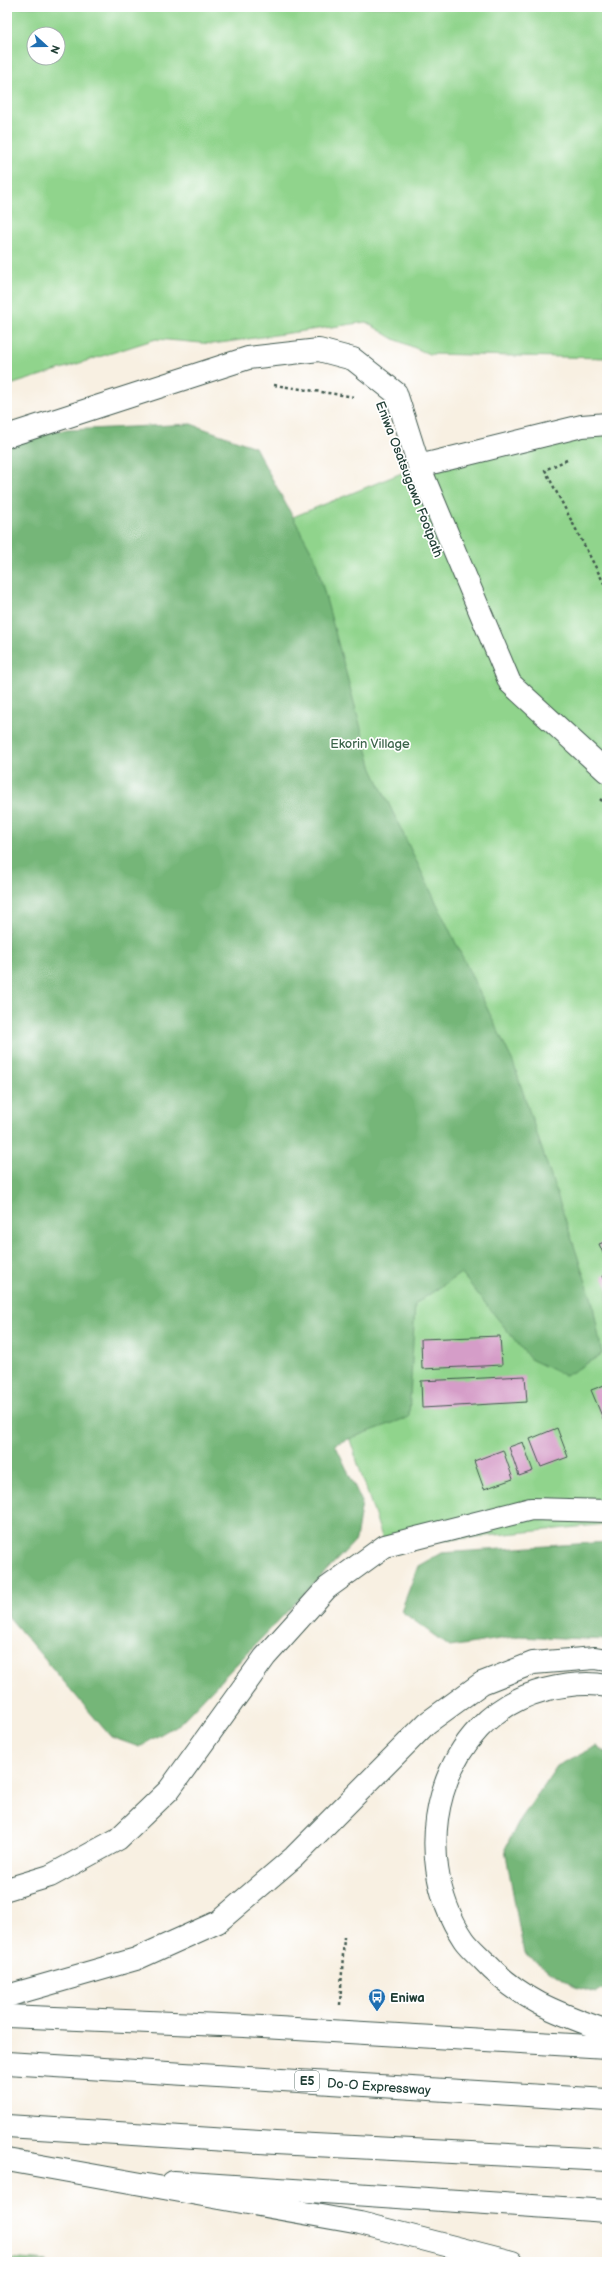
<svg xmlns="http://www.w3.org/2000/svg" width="614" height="2269" viewBox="0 0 614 2269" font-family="'Balsamiq Sans',sans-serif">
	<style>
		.green { fill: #90d48c; stroke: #588860; fill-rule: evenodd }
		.forest { fill: #74b678; stroke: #4a7a56 }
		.building { fill: #d59dc8 }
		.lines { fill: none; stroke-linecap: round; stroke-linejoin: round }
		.minor-casing { stroke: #40584e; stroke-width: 24 }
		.highway-casing { stroke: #40584e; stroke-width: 24 }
		.path { stroke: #40584e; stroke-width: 2.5; stroke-dasharray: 3 3; stroke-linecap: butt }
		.minor { stroke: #fff; stroke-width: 22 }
		.highway { stroke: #fff; stroke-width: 22 }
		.labels { text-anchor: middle; stroke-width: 3.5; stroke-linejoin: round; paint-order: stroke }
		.shield { fill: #fff; stroke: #627771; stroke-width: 1 }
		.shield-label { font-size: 12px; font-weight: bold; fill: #1f3d34 }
		.street-label { font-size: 13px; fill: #1f3d34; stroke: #fff }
		.park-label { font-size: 13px; fill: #3b634a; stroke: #fff }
		.poi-label { font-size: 13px; font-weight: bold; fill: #1f3d34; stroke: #fff; text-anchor: start }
	</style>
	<rect width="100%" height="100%" fill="#fff"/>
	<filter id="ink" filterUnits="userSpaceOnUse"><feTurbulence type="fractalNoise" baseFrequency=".025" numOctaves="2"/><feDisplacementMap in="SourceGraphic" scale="8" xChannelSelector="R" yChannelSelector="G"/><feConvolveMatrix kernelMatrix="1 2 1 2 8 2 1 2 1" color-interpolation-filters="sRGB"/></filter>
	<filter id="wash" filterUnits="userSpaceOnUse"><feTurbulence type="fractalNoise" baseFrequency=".012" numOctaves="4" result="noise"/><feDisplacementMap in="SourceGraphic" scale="16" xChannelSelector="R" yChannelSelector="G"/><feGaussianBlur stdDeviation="0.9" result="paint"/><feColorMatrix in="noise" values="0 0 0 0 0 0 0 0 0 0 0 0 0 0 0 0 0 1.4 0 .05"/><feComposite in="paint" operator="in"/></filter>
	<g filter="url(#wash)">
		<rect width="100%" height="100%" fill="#f8f0e2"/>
		<path class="green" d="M7,7H607V358L429,354L394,339L366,322L213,344L156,339L7,386ZM34,34H58V58H34Z
			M607,425V1524L385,1546L75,605L419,466Z
			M7,2258L47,2261L48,2262H7Z"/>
		<path class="forest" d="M191,424L255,447L315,558L372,769L513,1062L592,1300L602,1354L566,1376L530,1359L461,1273L415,1304L409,1417L335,1444L362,1502L356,1540L180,1723L139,1747L111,1737L7,1615V433Z
			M607,1542V1640L519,1636L450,1647L401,1611L418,1566L441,1553Z
			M596,1746L607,1752V1987L597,1993L574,1987L524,1954L505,1849L518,1823L557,1766Z"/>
		<g id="blocks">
			<path class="building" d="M607,1241V1262L599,1244Z
				M607,1274V1287L602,1276Z
				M500,1336L502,1365L422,1369L421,1339Z
				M525,1376L527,1402L422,1408L421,1381Z
				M607,1384V1428L591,1390Z
				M557,1428L568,1457L541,1467L530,1439Z
				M523,1442L533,1471L519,1476L509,1447Z
				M503,1450L513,1479L484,1489L474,1461Z"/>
		</g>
	</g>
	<g filter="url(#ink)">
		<use href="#blocks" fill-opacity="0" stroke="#40584e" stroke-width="1"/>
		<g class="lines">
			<g class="minor-casing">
				<path id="minor" d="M7,436L248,358L319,350L353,359L396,393L419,466L582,426L607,424
					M419,466L510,683L607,772
					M7,1889L50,1876L118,1839L169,1790L265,1657L327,1588L385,1546L531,1509L607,1511
					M7,2016L244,2026L607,2047
					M173,2182L607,2211"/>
			</g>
			<g class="highway-casing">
				<path id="highway" d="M607,1686C587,1682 564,1685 544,1690C438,1718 406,1854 464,1940C469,1947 477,1954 483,1960C520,2000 557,2013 607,2031
					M7,1996L136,1959L218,1922L294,1857L427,1723L482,1683L533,1663L595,1658L607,1660
					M7,2063L607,2100
					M7,2126L275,2143L607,2160
					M7,2160L360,2223L512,2262"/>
			</g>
			<path class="path" d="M274,385L355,397
				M567,460L545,470L607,589
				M600,799L607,805
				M340,2005L344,1937"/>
			<use href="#minor" class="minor"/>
			<use href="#highway" class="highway"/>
		</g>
	</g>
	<defs>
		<g id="bus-pin" transform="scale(0.9)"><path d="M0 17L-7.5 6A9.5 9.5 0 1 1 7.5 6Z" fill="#1f6fb2" stroke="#fff"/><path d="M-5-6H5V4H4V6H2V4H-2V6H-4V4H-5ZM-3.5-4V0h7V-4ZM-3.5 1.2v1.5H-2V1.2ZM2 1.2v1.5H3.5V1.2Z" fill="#fff"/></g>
	</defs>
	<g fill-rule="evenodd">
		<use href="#bus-pin" x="377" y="1997"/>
	</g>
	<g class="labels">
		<rect class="shield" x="295" y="2071" width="24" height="20" rx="3"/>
		<g class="shield-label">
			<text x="307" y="2085">E5</text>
		</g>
		<g class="street-label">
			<text transform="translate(410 479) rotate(69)" y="5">Eniwa Osatsugawa Footpath</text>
			<text transform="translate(379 2086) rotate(4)" y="5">Do-O Expressway</text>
		</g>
		<g class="park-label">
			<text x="370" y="748">Ekorin Village</text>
		</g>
		<g class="poi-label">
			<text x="390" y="2002">Eniwa</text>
		</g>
	</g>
	<rect width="614" height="2269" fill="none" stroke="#fff" stroke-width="24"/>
	<g transform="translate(46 46) rotate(111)"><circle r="19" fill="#ffffff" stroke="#a5b1ae"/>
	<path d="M0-3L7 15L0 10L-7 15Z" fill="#1f6fb2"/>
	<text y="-6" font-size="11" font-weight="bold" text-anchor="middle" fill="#1f3d34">N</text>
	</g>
</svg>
